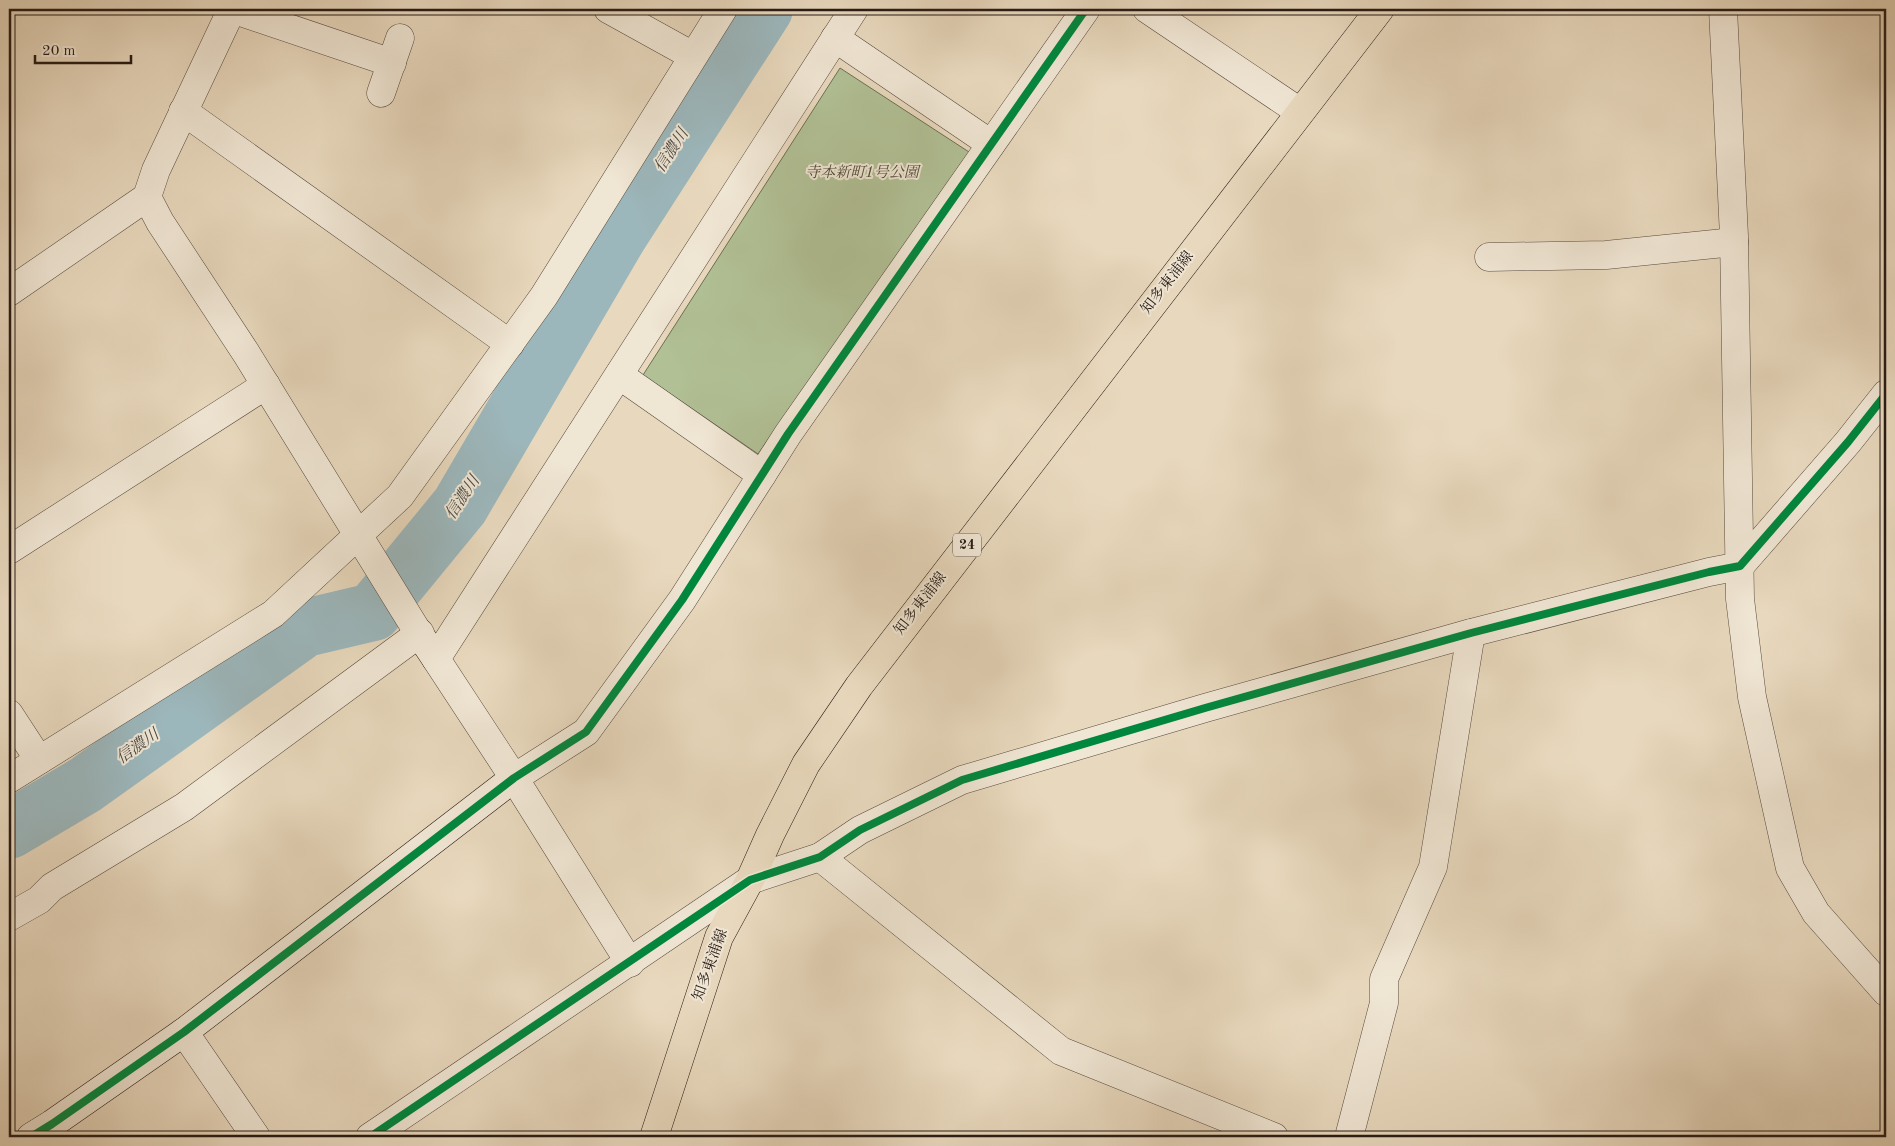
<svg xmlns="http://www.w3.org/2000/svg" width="1895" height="1146" viewBox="0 0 1895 1146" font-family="'Old Standard TT','Noto Serif JP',serif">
<rect width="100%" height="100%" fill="#e8d8bd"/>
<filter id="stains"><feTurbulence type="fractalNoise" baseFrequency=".004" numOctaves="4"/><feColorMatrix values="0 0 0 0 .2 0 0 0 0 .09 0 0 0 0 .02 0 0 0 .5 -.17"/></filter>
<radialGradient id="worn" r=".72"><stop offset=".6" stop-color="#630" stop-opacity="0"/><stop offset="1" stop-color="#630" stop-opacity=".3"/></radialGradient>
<path fill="#b1c095" stroke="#6c6e55" d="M840,68L969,152L758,454L643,375Z"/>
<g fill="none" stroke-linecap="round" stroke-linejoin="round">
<path stroke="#9cb7bc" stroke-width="58" d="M9,830L85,785L305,628L373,612L460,506L618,236L764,9"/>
<g stroke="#574a3f" stroke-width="29">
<g id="street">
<path d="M232,9L156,170L147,197L160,222L246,353L416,629"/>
<path d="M232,9L392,63"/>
<path d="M608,9L693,56"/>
<path d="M1147,9L1300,112"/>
<path d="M1723,9L1734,236L1740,599L1752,697L1790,868L1816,913L1886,992"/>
<path d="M835,38L991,144"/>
<path d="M381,93L400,38"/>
<path d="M183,111L510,344"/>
<path d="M1489,257L1606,255L1734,242"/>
<path d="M9,292L147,197"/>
<path d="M619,375L762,475"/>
<path d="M9,550L266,385"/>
<path d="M9,714L39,760"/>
<path d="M514,778L586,732L682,600L788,434L1086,9"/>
<path d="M9,779L273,614L400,496L544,296L723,9"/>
<path d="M820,857L1061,1051L1274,1137"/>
<path d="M9,917L39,900L52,887L184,807L420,633"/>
<path d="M630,963L514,778L436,659L854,9"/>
<path d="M184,1032L256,1137"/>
<path d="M370,1137L750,880L820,857L860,830L962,780L1205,708L1471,633L1709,572L1740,566L1848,442L1886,394"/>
<path d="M1349,1137L1384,1003V979L1433,867L1471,633"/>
</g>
</g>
<g stroke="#271b15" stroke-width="29">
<g id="secondary">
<path d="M416,629L436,659"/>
<path d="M31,1137L52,1124L184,1032L514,778"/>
</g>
</g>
<g stroke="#271b15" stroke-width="29">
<path id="primary" d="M654,1137L719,937L750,880L770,835L806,764L859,686L1380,9"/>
</g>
<use href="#street" stroke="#f0e6d4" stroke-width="28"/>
<use href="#secondary" stroke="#f0e6d4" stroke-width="28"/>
<use href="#primary" stroke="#e8d8bd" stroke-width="28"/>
<g stroke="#f0e6d4" stroke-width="11">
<g id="cycleway">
<path d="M31,1137L52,1124L184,1032L514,778L586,732L682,600L788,434L1086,9"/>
<path d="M370,1137L750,880L820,857L860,830L962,780L1205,708L1471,633L1709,572L1740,566L1848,442L1886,394"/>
</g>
</g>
<use href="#cycleway" stroke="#00873e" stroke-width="8"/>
</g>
<g text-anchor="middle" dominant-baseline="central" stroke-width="4" stroke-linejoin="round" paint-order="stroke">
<rect fill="#f0e6d4" stroke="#63584e" stroke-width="1" x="953" y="533.5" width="28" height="23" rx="4"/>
<g font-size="14" font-weight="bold" fill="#271b15">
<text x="967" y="545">24</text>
</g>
<g font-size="15" font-style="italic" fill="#504d3b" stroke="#f0e6d4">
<text x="862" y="173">寺本新町1号公園</text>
</g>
<g font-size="15" fill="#271b15" stroke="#f0e6d4">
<text transform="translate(1168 283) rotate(-52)">知多東浦線</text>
<text transform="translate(921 604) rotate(-52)">知多東浦線</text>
<text transform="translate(711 965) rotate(-70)">知多東浦線</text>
</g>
<g font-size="16" font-style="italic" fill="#4a4a47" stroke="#f0e6d4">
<text transform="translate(672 151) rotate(-57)">信濃川</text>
<text transform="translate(463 498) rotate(-56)">信濃川</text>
<text transform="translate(138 747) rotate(-35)">信濃川</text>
</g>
</g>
<rect width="1895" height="1146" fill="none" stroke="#e8d8bd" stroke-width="30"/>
<rect x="10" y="10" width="1875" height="1126" fill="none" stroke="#271b15" stroke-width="2.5"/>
<rect x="15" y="15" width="1865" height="1116" fill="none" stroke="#271b15"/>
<path d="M35 55v8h96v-8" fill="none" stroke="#271b15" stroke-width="2.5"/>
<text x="42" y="55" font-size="15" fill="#271b15" stroke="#f0e6d4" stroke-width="4" paint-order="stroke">20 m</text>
<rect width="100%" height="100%" filter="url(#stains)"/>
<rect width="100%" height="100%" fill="url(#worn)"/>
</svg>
